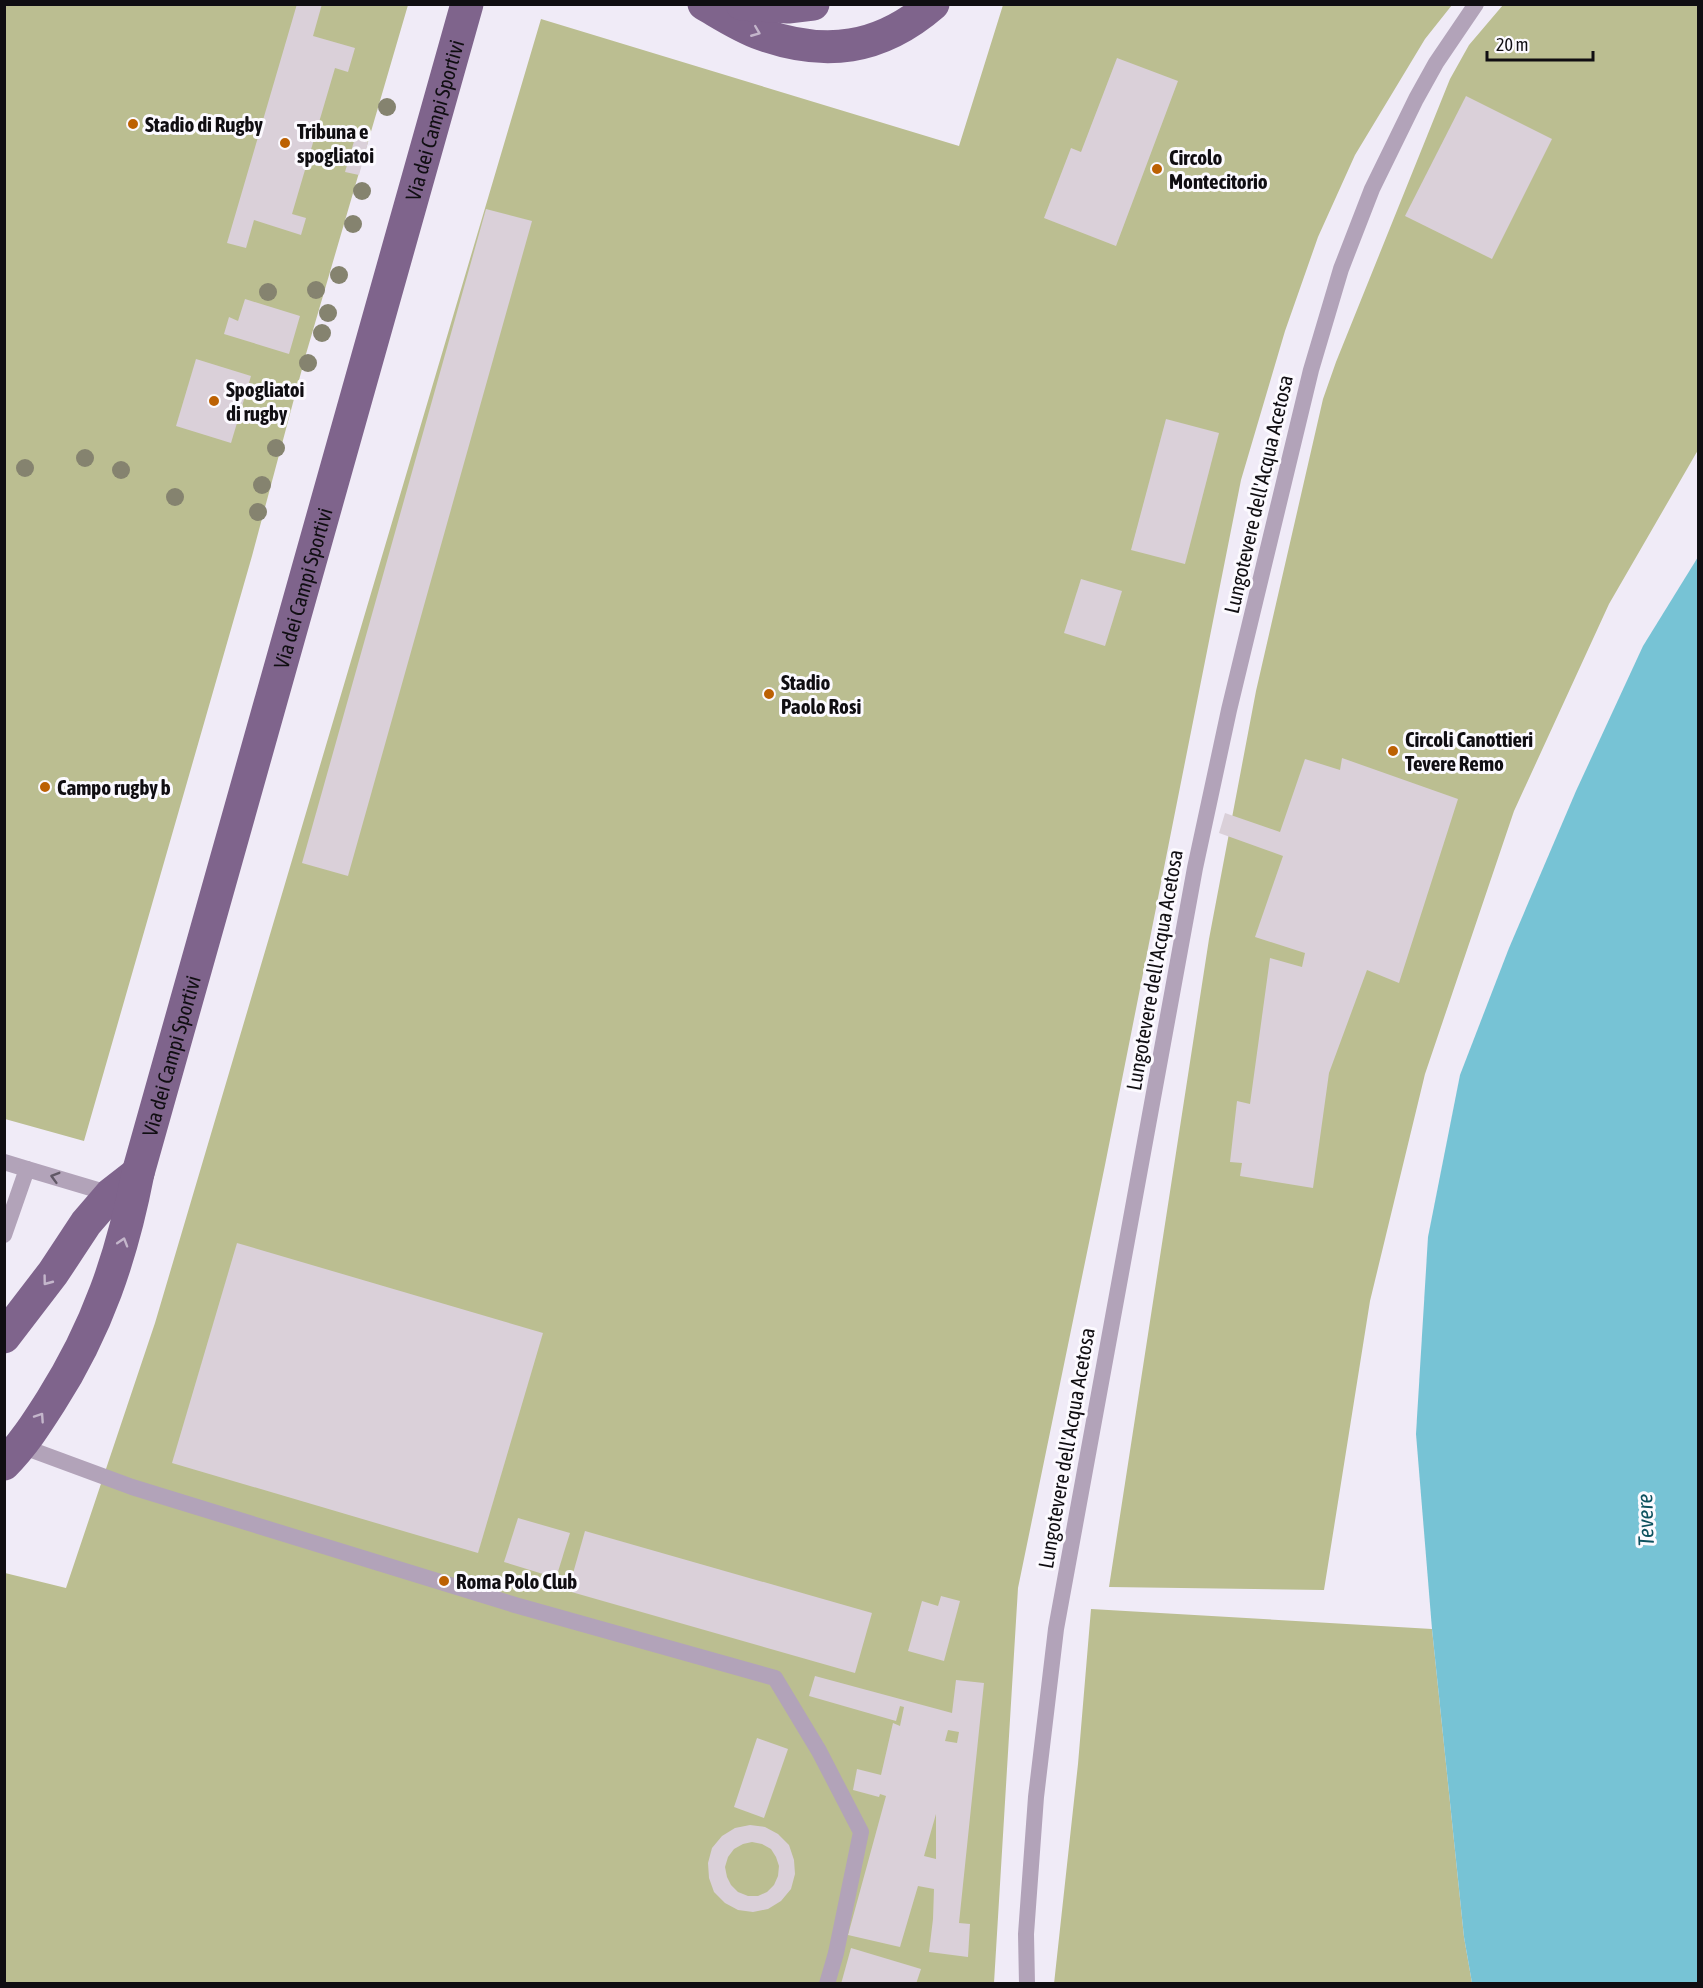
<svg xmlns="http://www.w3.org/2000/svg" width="1703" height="1988" viewBox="0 0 1703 1988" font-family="'Asap Condensed',sans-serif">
<rect width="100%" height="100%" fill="#f0ebf7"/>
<g fill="#bbbe91">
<path d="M4,5H408L306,354L252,556L84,1141L5,1119Z"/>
<path d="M1003,5H1452L1425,39L1355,155L1318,237L1285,331L1241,480L1105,1165L1018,1588L994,1983L5,1984V1573L66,1588L155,1323L541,19L959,146Z"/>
<path d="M1503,5H1698V450L1609,604L1514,811L1425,1074L1370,1301L1324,1590L1109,1587L1209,939L1256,691L1323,399L1336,362L1450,79L1469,45Z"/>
<path d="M1091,1609L1432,1629L1464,1937L1472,1983L1054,1984L1078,1764Z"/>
</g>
<path fill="#77c3d5" d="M1698,557V1983H1472L1464,1937L1432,1629L1416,1434L1428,1237L1460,1075L1509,948L1576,791L1643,646Z"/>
<g fill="#dad0d9" fill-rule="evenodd">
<path d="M297,4H322L313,36L355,48L348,72L335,68L292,214L306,218L301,235L254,220L246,248L227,243Z"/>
<path d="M1117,58L1178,81L1116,246L1044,218L1071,148L1081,152Z"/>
<path d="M1466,96L1552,139L1492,259L1405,216Z"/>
<path d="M355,138L368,142L359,175L345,172Z"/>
<path d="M486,209L532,221L348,876L302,863Z"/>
<path d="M245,299L300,316L289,354L224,334L229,317L238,321Z"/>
<path d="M196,359L251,376L231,443L176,426Z"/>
<path d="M1166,419L1219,433L1185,564L1131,550Z"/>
<path d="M1081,579L1122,591L1105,646L1064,633Z"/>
<path d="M1342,758L1458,799L1399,983L1367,970L1329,1073L1313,1188L1240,1176L1242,1163L1230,1162L1237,1101L1250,1104L1270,958L1302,967L1305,953L1255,937L1283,856L1219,833L1225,813L1280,832L1305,759L1340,770Z"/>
<path d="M237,1243L543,1333L478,1553L172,1463Z"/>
<path d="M518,1518L570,1533L556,1578L504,1562Z"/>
<path d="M585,1531L872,1613L855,1673L568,1591Z"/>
<path d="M941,1596L960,1601L944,1661L908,1651L922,1601L938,1606Z"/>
<path d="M815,1676L952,1713L956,1680L984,1683L959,1923L970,1924L968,1957L929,1952L933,1919L934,1889L918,1886L900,1947L848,1935L886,1796L880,1794L879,1797L853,1790L857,1769L881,1775L893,1723L900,1726L904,1707L900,1706L896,1721L809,1696ZM948,1730L959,1732L957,1743L945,1741ZM936,1814V1859L924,1856Z"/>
<path d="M757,1738L788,1749L764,1818L734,1807Z"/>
<path d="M750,1825L765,1827L778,1834L789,1845L794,1860L795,1874L791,1889L781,1901L768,1909L753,1912L738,1910L725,1903L714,1892L709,1878L708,1863L712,1848L722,1836L735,1828ZM752,1842L762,1844L771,1849L776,1857L779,1866L778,1876L774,1885L767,1892L758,1896H748L738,1892L731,1885L727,1877L725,1867L728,1857L734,1849L743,1844Z"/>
<path d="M851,1948L921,1969L916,1984H841Z"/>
</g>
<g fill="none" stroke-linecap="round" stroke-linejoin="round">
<path stroke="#908c95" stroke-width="4" stroke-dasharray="4.5 4.5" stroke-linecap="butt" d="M342,153L350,155"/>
<g stroke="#b2a3b9" stroke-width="16">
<path d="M4,1162L27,1169"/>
<path d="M4,1235L27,1169L111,1194"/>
<path d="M21,1446L132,1487L515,1605L775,1678L819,1751L861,1832L836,1953L827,1984"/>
<path d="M1027,1984L1026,1934L1036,1797L1056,1629L1195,868L1229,710L1311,370L1341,269L1372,189L1416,99L1436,63L1476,4"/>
</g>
<g stroke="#7f648c" stroke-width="33">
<path d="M704,4C723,15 741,27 761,34C825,57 880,50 933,4"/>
<path d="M742,4L788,7L813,4"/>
<path d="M4,1337L53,1273L86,1223L111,1194L138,1173"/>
<path id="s1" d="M4,1464C23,1445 37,1423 51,1401C97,1329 122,1256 138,1173L467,4"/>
</g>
</g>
<g fill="#85836f">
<circle cx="387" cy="107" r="9"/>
<circle cx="362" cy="191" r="9"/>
<circle cx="353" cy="224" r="9"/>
<circle cx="339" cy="275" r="9"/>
<circle cx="316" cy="290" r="9"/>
<circle cx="268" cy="292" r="9"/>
<circle cx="328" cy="313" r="9"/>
<circle cx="322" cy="333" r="9"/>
<circle cx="308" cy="363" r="9"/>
<circle cx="276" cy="448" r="9"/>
<circle cx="85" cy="458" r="9"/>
<circle cx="25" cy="468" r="9"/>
<circle cx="121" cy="470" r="9"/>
<circle cx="262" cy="485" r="9"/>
<circle cx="175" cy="497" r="9"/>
<circle cx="258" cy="512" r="9"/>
</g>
<defs><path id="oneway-chevron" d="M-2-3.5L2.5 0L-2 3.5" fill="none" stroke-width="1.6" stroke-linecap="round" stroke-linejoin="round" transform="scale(1.5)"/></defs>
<g stroke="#c4b6cb">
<use href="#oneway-chevron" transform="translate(756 32) rotate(22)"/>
<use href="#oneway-chevron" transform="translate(123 1242) rotate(-73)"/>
<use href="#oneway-chevron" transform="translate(47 1281) rotate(127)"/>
<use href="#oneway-chevron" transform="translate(40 1417) rotate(-56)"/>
</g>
<use stroke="#615866" href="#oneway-chevron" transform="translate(55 1177) rotate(-164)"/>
<g fill="#bc6103" stroke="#fcfaff" stroke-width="2">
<circle cx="133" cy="124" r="6"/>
<circle cx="285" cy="143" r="6"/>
<circle cx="1157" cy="169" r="6"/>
<circle cx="214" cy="401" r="6"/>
<circle cx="769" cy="694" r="6"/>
<circle cx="1393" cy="751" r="6"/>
<circle cx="45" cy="787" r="6"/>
<circle cx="444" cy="1581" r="6"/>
</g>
<g text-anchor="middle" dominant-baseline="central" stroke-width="6" stroke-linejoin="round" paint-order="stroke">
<g font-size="21" fill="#100e12" stroke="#fcfaff">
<text stroke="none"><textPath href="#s1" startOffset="1418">Via dei Campi Sportivi</textPath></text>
<text transform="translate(1258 494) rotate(-77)">Lungotevere dell'Acqua Acetosa</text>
<text stroke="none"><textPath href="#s1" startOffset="932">Via dei Campi Sportivi</textPath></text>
<text transform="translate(1154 970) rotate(-80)">Lungotevere dell'Acqua Acetosa</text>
<text stroke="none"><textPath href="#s1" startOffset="446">Via dei Campi Sportivi</textPath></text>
<text transform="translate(1066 1448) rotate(-80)">Lungotevere dell'Acqua Acetosa</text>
</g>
<g font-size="21" font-weight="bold" fill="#100e12" stroke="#fcfaff" text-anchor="start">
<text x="145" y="124">Stadio di Rugby</text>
<text x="297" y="131">Tribuna e<tspan x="297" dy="24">spogliatoi</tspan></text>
<text x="1169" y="157">Circolo<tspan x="1169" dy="24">Montecitorio</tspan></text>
<text x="226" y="389">Spogliatoi<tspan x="226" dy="24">di rugby</tspan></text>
<text x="781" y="682">Stadio<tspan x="781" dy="24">Paolo Rosi</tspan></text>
<text x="1405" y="739">Circoli Canottieri<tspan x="1405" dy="24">Tevere Remo</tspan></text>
<text x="57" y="787">Campo rugby b</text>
<text x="456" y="1581">Roma Polo Club</text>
</g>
<g font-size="22" font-style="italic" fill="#0d515e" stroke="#fcfaff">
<text transform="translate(1645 1520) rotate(-92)">Tevere</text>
</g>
</g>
<rect width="1703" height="1988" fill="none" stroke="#100e12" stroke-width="12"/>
<path d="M1487 51v9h106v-9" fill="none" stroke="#100e12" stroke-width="3"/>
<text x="1496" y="51" font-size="18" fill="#100e12" stroke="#fcfaff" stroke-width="4.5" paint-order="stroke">20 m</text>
</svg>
